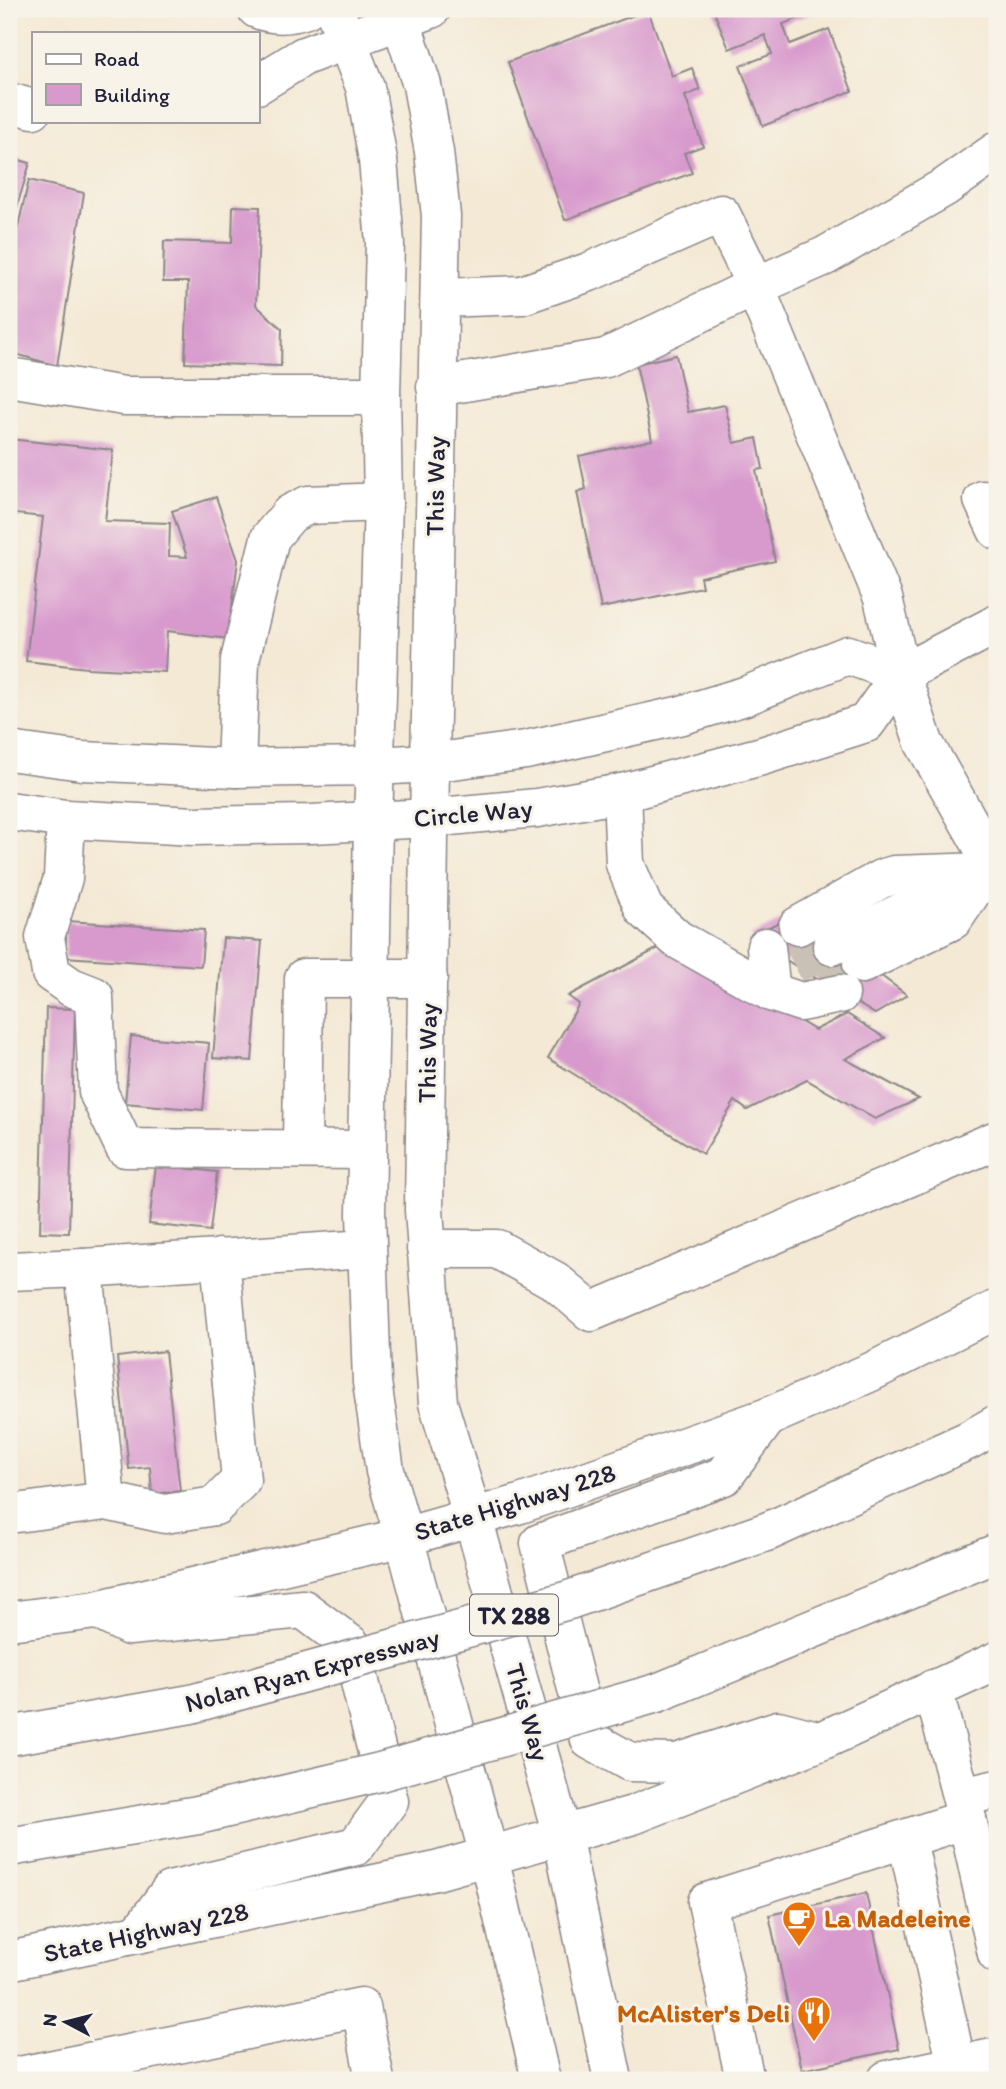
<svg xmlns="http://www.w3.org/2000/svg" width="1006" height="2089" viewBox="0 0 1006 2089" font-family="Itim,sans-serif">
<rect width="100%" height="100%" fill="#f7f3e8"/>
<filter id="ink" filterUnits="userSpaceOnUse"><feTurbulence type="fractalNoise" baseFrequency=".0143" numOctaves="2"/><feDisplacementMap in="SourceGraphic" scale="14" xChannelSelector="R" yChannelSelector="G"/><feConvolveMatrix kernelMatrix="1 2 1 2 8 2 1 2 1" color-interpolation-filters="sRGB"/></filter>
<filter id="wash" filterUnits="userSpaceOnUse"><feTurbulence type="fractalNoise" baseFrequency=".00686" numOctaves="4" result="noise"/><feDisplacementMap in="SourceGraphic" scale="28" xChannelSelector="R" yChannelSelector="G"/><feGaussianBlur stdDeviation="1.57" result="paint"/><feColorMatrix in="noise" values="0 0 0 0 0 0 0 0 0 0 0 0 0 0 0 0 0 1.4 0 .05"/><feComposite in="paint" operator="in"/></filter>
<g filter="url(#wash)">
<rect width="100%" height="100%" fill="#f4e9d5"/>
<g id="blocks">
<g fill="#d89acd">
<path d="M713,9H810L812,13L783,24L790,44L829,29L852,91L763,126L740,66L772,54L765,35L729,49Z"/>
<path d="M648,10L672,76L692,68L700,90L685,96L703,146L684,153L692,173L565,220L508,62Z"/>
<path d="M9,157L30,163L9,233Z"/>
<path d="M29,180L84,193L57,366L9,352V264Z"/>
<path d="M233,206L260,207L256,305L282,329L281,366L185,363L188,282H163L164,241L232,243Z"/>
<path d="M676,355L688,412L725,405L734,443L757,438L763,469L756,470L775,561L700,577L702,587L601,608L577,492L586,489L579,456L652,440L636,364Z"/>
<path d="M9,439L113,450L105,521L170,523L169,556L187,557L172,511L216,497L238,560L228,639L167,631L165,672L87,668L26,661L43,517L16,514L9,547Z"/>
<path d="M788,918L880,975L907,995L875,1014L794,965L750,936Z"/>
<path d="M67,921L204,930L201,966L65,957Z"/>
<path d="M223,938L262,941L252,1061L213,1058Z"/>
<path d="M668,943L815,1030L847,1014L885,1038L845,1059L919,1099L875,1119L807,1080L747,1110L735,1101L703,1154L548,1058L579,1004L568,996Z"/>
<path d="M46,1008L75,1009L69,1233L40,1232Z"/>
<path d="M131,1036L209,1043L203,1110L125,1103Z"/>
<path d="M156,1165L217,1172L210,1231L149,1224Z"/>
<path d="M165,1351L180,1491L152,1494L150,1467L129,1469L117,1357Z"/>
<path d="M866,1893L899,2049L802,2070L769,1915Z"/>
</g>
</g>
</g>
<g filter="url(#ink)">
<use href="#blocks" fill-opacity="0" stroke="#8b8688" stroke-width="2"/>
<g fill="none" stroke-linecap="round" stroke-linejoin="round">
<g stroke="#cac1b6" stroke-width="38" stroke-dasharray="38 19" stroke-linecap="butt">
<path d="M794,965L832,946"/>
<path d="M821,982L862,964"/>
</g>
<g stroke="#8b8688" stroke-width="41">
<g id="minor">
<path d="M257,9C274,16 289,15 306,9"/>
<path d="M334,9L365,87L378,160L385,243L381,396L383,502L373,822L366,1214L372,1382L385,1471L404,1537"/>
<path d="M397,9L422,85L434,152L441,216L430,763L424,1210L438,1403L473,1518"/>
<path d="M257,85L304,56L431,9"/>
<path d="M9,102L33,109"/>
<path d="M440,298L522,295L589,272L721,214L746,265L883,598L901,674L924,743L997,872"/>
<path d="M9,377L124,396H381"/>
<path d="M436,387L606,358L754,287L825,256L945,187L997,151"/>
<path d="M983,500L997,530"/>
<path d="M9,751L82,761L236,768L375,766L430,763L526,750L682,715L745,696L848,655L901,674"/>
<path d="M236,768L240,660L270,538L290,514L308,505L383,502"/>
<path d="M622,793L625,864L644,909L677,939L771,992L801,1002L840,994"/>
<path d="M9,811L66,819L194,826L311,824L429,818L537,808L622,793L762,756L866,723L901,674L997,624"/>
<path d="M66,819L63,878L45,937L51,973L71,987L94,996L98,1092L125,1148L366,1150"/>
<path d="M798,926L881,879L894,875L985,872"/>
<path d="M832,946L970,879"/>
<path d="M766,947L771,992"/>
<path d="M862,964L953,920L985,872"/>
<path d="M302,1149L304,978H428"/>
<path d="M426,1249H497L555,1281L591,1312L997,1140"/>
<path d="M220,1258L241,1480L215,1506L165,1514L106,1501L84,1268L366,1249"/>
<path d="M9,1271L84,1268"/>
<path d="M9,1514L106,1501"/>
<path d="M933,1689L967,1819L997,1954"/>
<path d="M962,1797L997,1789"/>
<path d="M907,1840L957,2066"/>
<path d="M9,2078L361,2007L375,2080"/>
<path d="M745,2080L707,1902L967,1819"/>
<path d="M887,2080L997,2057"/>
</g>
</g>
<g stroke="#8b8688" stroke-width="41">
<g id="major">
<path d="M768,1417L724,1476L540,1543L590,1740L630,1762L677,1763L778,1730L817,1740"/>
<path d="M473,1518L562,1835L613,2080"/>
<path d="M404,1537L489,1856L541,2080"/>
<path d="M107,1615L129,1626L303,1609L351,1645L389,1801L356,1846L170,1891L139,1933"/>
<path d="M9,1621L96,1610L404,1537L520,1504L768,1417L871,1372L997,1309"/>
<path d="M9,1961L436,1871L633,1815L821,1741L997,1661"/>
</g>
</g>
<use href="#minor" stroke="#fff" stroke-width="38"/>
<use href="#major" stroke="#fff" stroke-width="38"/>
<g stroke="#8b8688" stroke-width="41" stroke-linecap="butt">
<g id="highway-bridge">
<path d="M9,1736L191,1704L569,1600L769,1531L969,1440L997,1424"/>
<path d="M9,1847L198,1815L380,1772L657,1693L997,1553"/>
</g>
</g>
<use href="#highway-bridge" stroke="#fff" stroke-width="38"/>
</g>
</g>
<defs>
<g id="cafe-pin" transform="scale(1.75)"><path d="M0 17L-7.5 6A9.5 9.5 0 1 1 7.5 6Z" fill="#e8710a" stroke="#f7f3e8"/><path d="M-5.5-4.5H6V0H3Q3 3.5 0 3.5H-2.5Q-5.5 3.5-5.5 0ZM3-3.2v2h1.7v-2ZM-6 4.5H4V6H-6Z" fill="#fff"/></g>
<g id="restaurant-pin" transform="scale(1.75)"><path d="M0 17L-7.5 6A9.5 9.5 0 1 1 7.5 6Z" fill="#e8710a" stroke="#f7f3e8"/><path d="M-5-6h1v4h1v-4h1v4h1v-4h1v5L-1.5 .5V6h-2V.5L-5-1ZM5-6V6H3V1.5H1.5Q1.5-4 5-6Z" fill="#fff"/></g>
</defs>
<g fill-rule="evenodd">
<use href="#cafe-pin" x="799" y="1918"/>
<use href="#restaurant-pin" x="814" y="2013"/>
</g>
<g text-anchor="middle" dominant-baseline="central" stroke-width="6" stroke-linejoin="round" paint-order="stroke">
<rect fill="#f7f3e8" stroke="#62616f" stroke-width="2" x="470" y="1594.5" width="88" height="41" rx="5"/>
<g font-size="24" font-weight="bold" fill="#22223b">
<text x="514" y="1615">TX 288</text>
</g>
<g font-size="26" fill="#22223b" stroke="#f7f3e8">
<text transform="translate(435 486) rotate(-89)">This Way</text>
<text transform="translate(473 813) rotate(-5)">Circle Way</text>
<text transform="translate(427 1053) rotate(-89)">This Way</text>
<text transform="translate(515 1502) rotate(-17)">State Highway 228</text>
<text transform="translate(312 1670) rotate(-15)">Nolan Ryan Expressway</text>
<text transform="translate(528 1712) rotate(74)">This Way</text>
<text transform="translate(146 1932) rotate(-12)">State Highway 228</text>
</g>
<g font-size="26" font-weight="bold" fill="#c56008" stroke="#f7f3e8" text-anchor="start">
<text x="824" y="1918">La Madeleine</text>
<text x="790" y="2013" text-anchor="end">McAlister's Deli</text>
</g>
</g>
<rect width="1006" height="2089" fill="none" stroke="#f7f3e8" stroke-width="35"/>
<rect x="32" y="32" width="228" height="91" fill="#f7f3e8" stroke="#a29fa3" stroke-width="2"/>
<rect x="46" y="54" width="35" height="10" fill="#ffffff" stroke="#a29fa3" stroke-width="2"/>
<text x="94" y="66" font-size="21" fill="#22223b">Road</text>
<rect x="46" y="84" width="35" height="21" fill="#d89acd" stroke="#a29fa3" stroke-width="2"/>
<text x="94" y="102" font-size="21" fill="#22223b">Building</text>
<g transform="translate(66 2022) rotate(277)" stroke="#f7f3e8" stroke-width="5" paint-order="stroke">
<path d="M0-5L12 26L0 18L-12 26Z" fill="#22223b"/>
<text y="-10" font-size="19" font-weight="bold" text-anchor="middle" fill="#22223b">N</text>
</g>
</svg>
